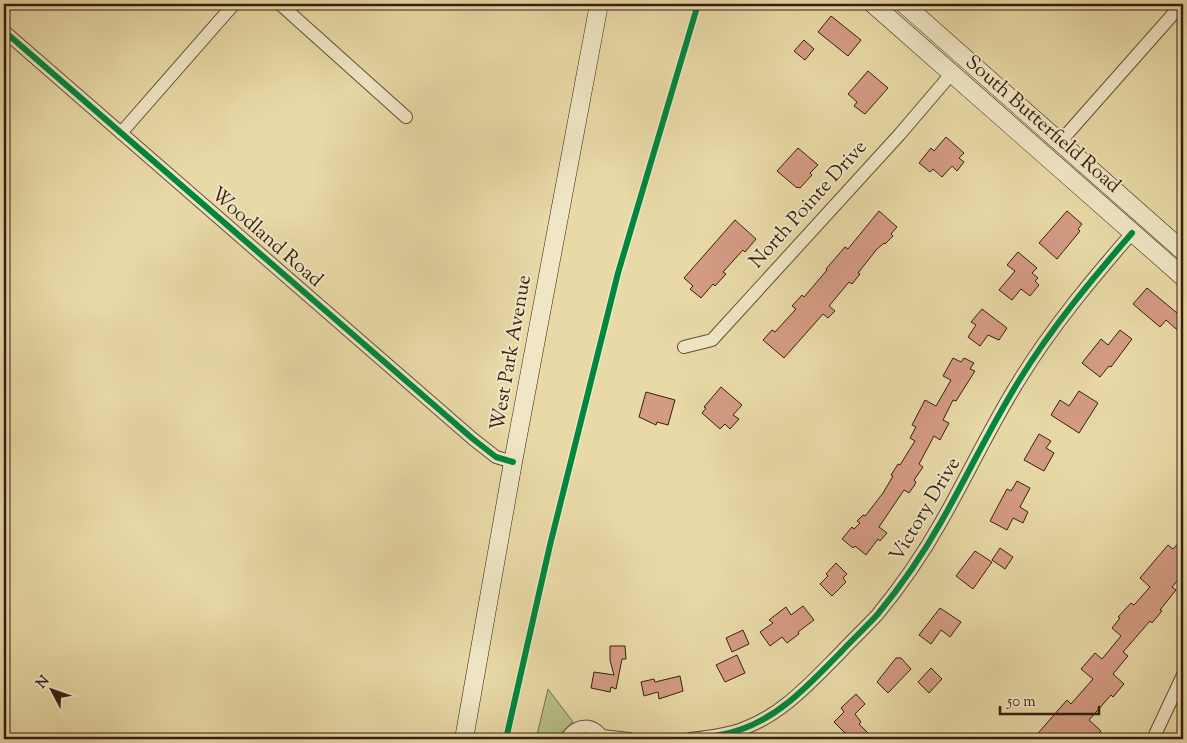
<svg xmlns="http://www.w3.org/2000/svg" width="1187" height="743" viewBox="0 0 1187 743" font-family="'Sorts Mill Goudy',serif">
<rect width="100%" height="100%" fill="#e8d9a6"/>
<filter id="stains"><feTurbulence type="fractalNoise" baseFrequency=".004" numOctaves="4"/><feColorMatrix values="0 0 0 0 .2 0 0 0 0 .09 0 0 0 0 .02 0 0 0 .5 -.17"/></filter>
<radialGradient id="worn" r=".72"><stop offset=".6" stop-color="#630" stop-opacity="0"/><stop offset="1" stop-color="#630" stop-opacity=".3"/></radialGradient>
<path fill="#b8bf86" stroke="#766f4c" d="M548,689L573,722L561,733L559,739H536Z"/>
<g fill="#d49b83" stroke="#341f11">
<path d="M831,16L861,40L848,56L818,32Z"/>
<path d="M804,40L814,49L805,60L794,51Z"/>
<path d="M868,71L888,88L865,114L854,106L857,102L848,94Z"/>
<path d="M946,137L964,153L959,158L964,162L957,171L952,166L942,177L933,169L930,172L919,163L931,148L934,151Z"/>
<path d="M798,148L818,165L810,173L812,175L800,188L798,187L797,188L777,171Z"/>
<path d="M879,211L897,227L891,234L893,236L885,244L884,243L877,249L858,273L860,274L852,284L849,282L829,306L835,311L828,318L823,314L784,358L763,340L772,330L775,332L796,309L792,306L802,295L804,297L827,270L826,269L845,247L848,249Z"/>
<path d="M1067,211L1082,224L1078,229L1080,231L1057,259L1039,243Z"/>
<path d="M735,220L756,239L745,252L743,250L723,272L726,274L715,286L713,284L701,298L690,289L693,286L684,278Z"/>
<path d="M1018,252L1037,268L1032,273L1038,278L1035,281L1039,285L1030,296L1021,289L1012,300L999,290L1015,271L1007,265Z"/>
<path d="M1147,288L1183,318V335L1166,320L1160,327L1133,304Z"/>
<path d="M982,309L1007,328L999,340L988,335L980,346L968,337L976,325L971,322Z"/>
<path d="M1120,330L1132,339L1111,367L1109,366L1100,377L1082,363L1101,339L1108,345Z"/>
<path d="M953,358L961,362L964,358L974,363L970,369L975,371L956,401L953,400L943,420L949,423L940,440L934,436L919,464L923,467L914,480L916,482L914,486L909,493L904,490L879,527L887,533L880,541L878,539L866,555L855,546L853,548L842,539L852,527L854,529L860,523L857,521L863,515L865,516L866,515L883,493L893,476L891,475L898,464L900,465L915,441L910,438L916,427L912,425L925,400L936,406L951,380L943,376Z"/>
<path d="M721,387L742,405L733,415L739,419L730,429L725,424L720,429L702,413L706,408L704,407Z"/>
<path d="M1079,391L1098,403L1079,433L1051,415L1060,400L1069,406Z"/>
<path d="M646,392L675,400L668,425L657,422L656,425L639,417Z"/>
<path d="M1039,434L1051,441L1046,448L1054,453L1044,471L1024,460Z"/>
<path d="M1017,481L1030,488L1020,507L1028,512L1023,523L1013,518L1007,530L990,521L1007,489L1011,491Z"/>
<path d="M1183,538V574L1172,587L1176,590L1160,610L1162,611L1152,623L1150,621L1123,652L1128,656L1113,674L1124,684L1113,697L1111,695L1089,720L1101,731L1094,739H1033L1067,700L1071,704L1093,679L1081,669L1095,653L1102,659L1121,636L1112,628L1120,618L1118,617L1131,603L1134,605L1150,587L1140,578L1168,545L1173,549Z"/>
<path d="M1000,548L1013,557L1005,569L992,560Z"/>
<path d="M975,551L992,562L973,589L956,576Z"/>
<path d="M836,563L847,574L843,578L846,582L832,596L820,584L828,576L826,574Z"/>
<path d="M803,606L814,620L798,632L799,634L787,643L782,637L770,646L760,632L773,623L769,620L786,607L791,615Z"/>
<path d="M940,608L961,622L950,637L941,630L931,644L919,635Z"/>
<path d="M743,630L749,644L732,652L726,638Z"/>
<path d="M610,646H625L626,659H622L616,689L611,687L610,692L591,688L594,672L614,675L610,660Z"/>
<path d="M737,655L745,673L725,682L716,665Z"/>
<path d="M896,658H901L911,669L888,693L877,682Z"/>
<path d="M931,668L942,679L929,693L918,682Z"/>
<path d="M680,676L683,691L659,699L658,692L644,696L641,682L654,679L655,682Z"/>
<path d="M856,694L865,704L855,714L861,722L859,724L869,734L863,739H851L834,722L844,712L841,708Z"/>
</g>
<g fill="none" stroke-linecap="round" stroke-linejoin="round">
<g stroke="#614e36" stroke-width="14">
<g id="street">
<path d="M280,4L406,117"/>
<path d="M4,31L473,439L496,457L513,462"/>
<path d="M121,133L234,4"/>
<path d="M1060,142L1182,4"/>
<path d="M684,347L712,340L900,134L952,73"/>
<path d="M602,736L629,739"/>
<path d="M567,739C575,723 595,722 603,739"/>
<path d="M690,739C708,737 726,735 742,729C782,715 811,682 840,653C852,640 865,628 877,615C901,586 923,554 941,522C968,475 991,425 1020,379C1052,327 1092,279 1132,233"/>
<path d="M1153,739L1183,675"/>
</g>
</g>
<g stroke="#341f11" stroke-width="19">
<g id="secondary">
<path d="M873,4L1183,277"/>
<path d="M904,4L1183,251"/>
<path d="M464,739L513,462L599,4"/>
</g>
</g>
<use href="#street" stroke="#f0e6c5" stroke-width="12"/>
<use href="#secondary" stroke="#f0e6c5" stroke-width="18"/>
<g stroke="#f0e6c5" stroke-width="9">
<g id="cycleway">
<path d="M4,31L473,439L496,457L513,462"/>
<path d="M506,739L550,545L618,273L698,4"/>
<path d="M690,739C708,737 726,735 742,729C782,715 811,682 840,653C852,640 865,628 877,615C901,586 923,554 941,522C968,475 991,425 1020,379C1052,327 1092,279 1132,233"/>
</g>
</g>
<use href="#cycleway" stroke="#00873e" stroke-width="6"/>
</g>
<g text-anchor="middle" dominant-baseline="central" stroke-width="4" stroke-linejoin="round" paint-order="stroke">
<g font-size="20" fill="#341f11" stroke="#f0e6c5">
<text transform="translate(1042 125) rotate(41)">South Butterfield Road</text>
<text transform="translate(809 205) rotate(-48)">North Pointe Drive</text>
<text transform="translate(266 238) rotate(41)">Woodland Road</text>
<text transform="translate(512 353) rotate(-80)">West Park Avenue</text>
<text transform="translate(926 510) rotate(-59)">Victory Drive</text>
</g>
</g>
<rect width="1187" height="743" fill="none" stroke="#e8d9a6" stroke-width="20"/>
<rect x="5" y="5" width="1177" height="733" fill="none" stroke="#341f11" stroke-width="2.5"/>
<rect x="10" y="10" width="1167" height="723" fill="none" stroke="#341f11"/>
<g transform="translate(52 690) rotate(311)" stroke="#f0e6c5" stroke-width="4" paint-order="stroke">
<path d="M0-4L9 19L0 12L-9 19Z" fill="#341f11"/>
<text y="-8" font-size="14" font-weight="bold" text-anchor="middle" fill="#341f11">N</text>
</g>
<path d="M1000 706v8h99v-8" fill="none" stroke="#341f11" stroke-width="2.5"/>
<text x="1007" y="706" font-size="15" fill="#341f11" stroke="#f0e6c5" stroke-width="4" paint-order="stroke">50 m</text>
<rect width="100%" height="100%" filter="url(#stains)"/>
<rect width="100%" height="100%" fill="url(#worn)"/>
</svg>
